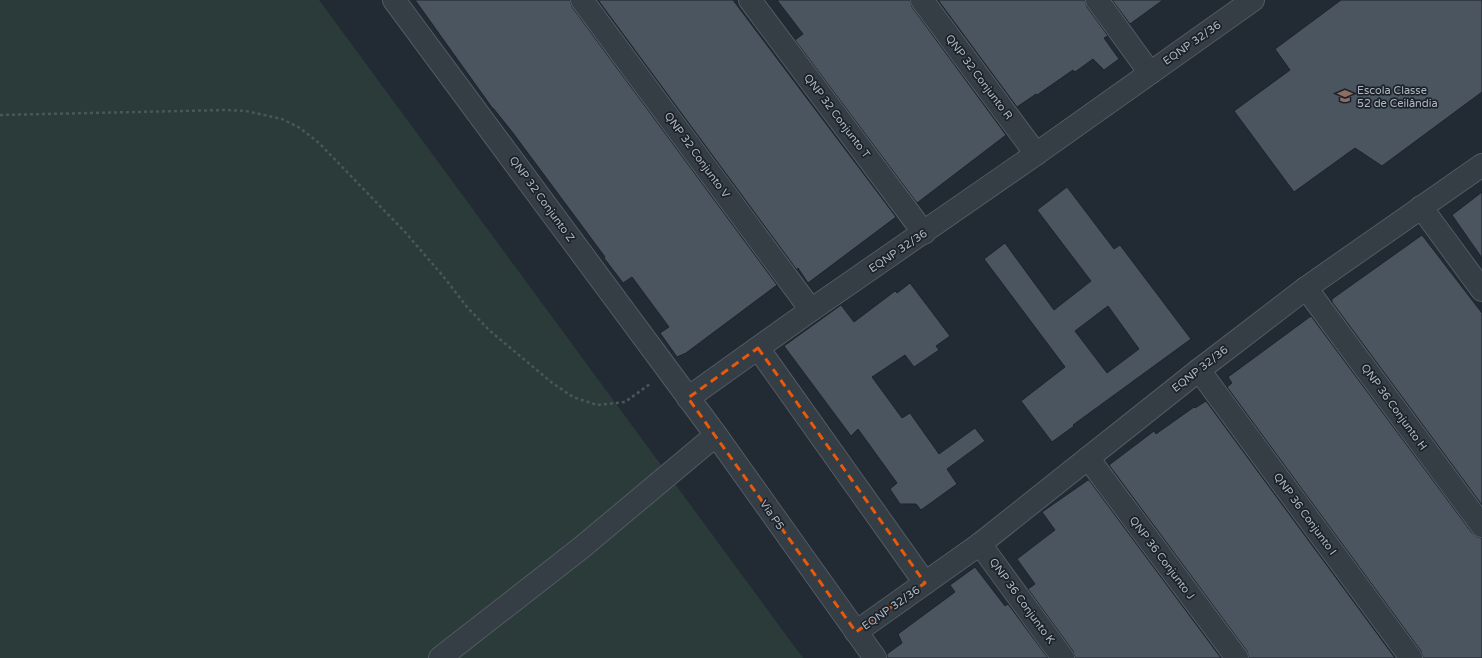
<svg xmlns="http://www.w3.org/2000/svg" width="1482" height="658" viewBox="0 0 1482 658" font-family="'Varela Round',sans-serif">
<rect width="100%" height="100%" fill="#222b34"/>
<path fill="#2a3b3a" d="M0,0H319L803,658H0Z"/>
<g fill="#4b5560" stroke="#1d242c" fill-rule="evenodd">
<path d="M415,0H570L572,7L777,285L686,353L677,357L660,333L669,327L632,277L623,283L604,258L605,257L513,133L493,108V109Z"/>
<path d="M598,0H733L896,217L808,283L798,268L797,270Z"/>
<path d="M777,0H910L912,7L1006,135L917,203L795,40L803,34Z"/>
<path d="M938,0H1085L1087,7L1108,36L1104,38L1119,59L1104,70L1093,59L1075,72L1073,70L1037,95L1036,94L1017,107Z"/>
<path d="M1112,0H1163L1130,24Z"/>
<path d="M1341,0H1482V92L1382,166L1355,148L1294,192L1234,111L1290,70L1275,49Z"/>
<path d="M1067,187L1114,249L1120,245L1191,339L1073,425L1074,426L1052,442L1021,401L1065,367L984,259L1005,243L1054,310L1091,281L1037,210ZM1108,306L1139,349L1107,373L1075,331Z"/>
<path d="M1482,192V258L1452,215Z"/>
<path d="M1422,235L1482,313V505L1332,302V299Z"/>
<path d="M910,283L950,336L936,346L939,350L914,367L905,355L872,377L902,418L910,413L939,454L975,428L985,441L947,469L957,484L921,510L916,504H900L890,489L897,483L858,429L851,436L784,346L841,305L854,322L895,291L897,293Z"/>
<path d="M1311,316L1472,533L1477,537L1482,538V658H1423L1421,651L1227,387L1232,383L1228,377Z"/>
<path d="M1206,401L1395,658H1249L1247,651L1109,465L1154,431L1156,434L1194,407L1195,408Z"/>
<path d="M1088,480H1089L1221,658H1075L1073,651L1028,589L1035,584L1017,559L1055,530L1042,512Z"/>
<path d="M975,567L1005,606L1008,604L1048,658H887V654L902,643L898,634L955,592L950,585Z"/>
</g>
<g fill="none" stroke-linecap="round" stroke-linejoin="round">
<g stroke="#535a63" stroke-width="24">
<g id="minor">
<path d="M394,0L716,435L875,658"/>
<path d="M582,0L811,310"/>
<path d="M750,0L924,233"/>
<path d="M922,0L1036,154"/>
<path d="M1097,0L1150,73"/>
<path d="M1421,207L1482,290"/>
<path d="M1306,288L1482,526"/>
<path d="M758,348L925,583"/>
<path d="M1199,370L1411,658"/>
<path d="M688,398L811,310L1036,154L1253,0"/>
<path d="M1088,458L1237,658"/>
<path d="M980,544L1063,658"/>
<path d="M856,632L980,544L1199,370L1306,288L1482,165"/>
<path d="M440,658L581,548L716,435"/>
</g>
</g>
<path stroke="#48585a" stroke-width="2.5" stroke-dasharray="3 3" stroke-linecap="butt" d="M0,115L226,110L246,111L282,119L300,128L319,143L405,232L443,276L467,307L489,330L551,382L573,397L597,405L625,402L650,384"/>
<use href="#minor" stroke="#353d45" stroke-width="22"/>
</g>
<path fill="none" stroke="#e8590c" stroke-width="3" stroke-dasharray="8 5" stroke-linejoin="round" d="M758,348L925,583L856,632L688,398Z"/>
<defs>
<g id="school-bare" transform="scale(1.2)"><path d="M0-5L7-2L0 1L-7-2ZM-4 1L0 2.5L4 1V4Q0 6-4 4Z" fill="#8d6e63" stroke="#1b222a" stroke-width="2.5" paint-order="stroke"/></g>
</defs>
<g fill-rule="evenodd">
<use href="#school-bare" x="1345" y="96"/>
</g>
<g text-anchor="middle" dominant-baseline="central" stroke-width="3.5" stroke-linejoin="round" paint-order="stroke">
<g font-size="11" fill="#b0b7c2" stroke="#1b222a">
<text transform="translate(1192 43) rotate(-35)">EQNP 32/36</text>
<text transform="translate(979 77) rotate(53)">QNP 32 Conjunto R</text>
<text transform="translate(837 116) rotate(53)">QNP 32 Conjunto T</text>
<text transform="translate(697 155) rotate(54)">QNP 32 Conjunto V</text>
<text transform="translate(542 199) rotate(54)">QNP 32 Conjunto Z</text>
<text transform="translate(898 251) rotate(-34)">EQNP 32/36</text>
<text transform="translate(1200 369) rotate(-38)">EQNP 32/36</text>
<text transform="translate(1394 407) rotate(54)">QNP 36 Conjunto H</text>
<text transform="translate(1305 514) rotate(54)">QNP 36 Conjunto I</text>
<text transform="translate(772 515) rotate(55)">Via P5</text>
<text transform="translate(1162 558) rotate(53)">QNP 36 Conjunto J</text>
<text transform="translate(1022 601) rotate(54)">QNP 36 Conjunto K</text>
<text transform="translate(891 608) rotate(-35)">EQNP 32/36</text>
</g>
<g font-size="11" fill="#b0b7c2" stroke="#1b222a" text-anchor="start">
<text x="1357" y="90">Escola Classe<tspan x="1357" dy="13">52 de Ceilândia</tspan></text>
</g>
</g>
</svg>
